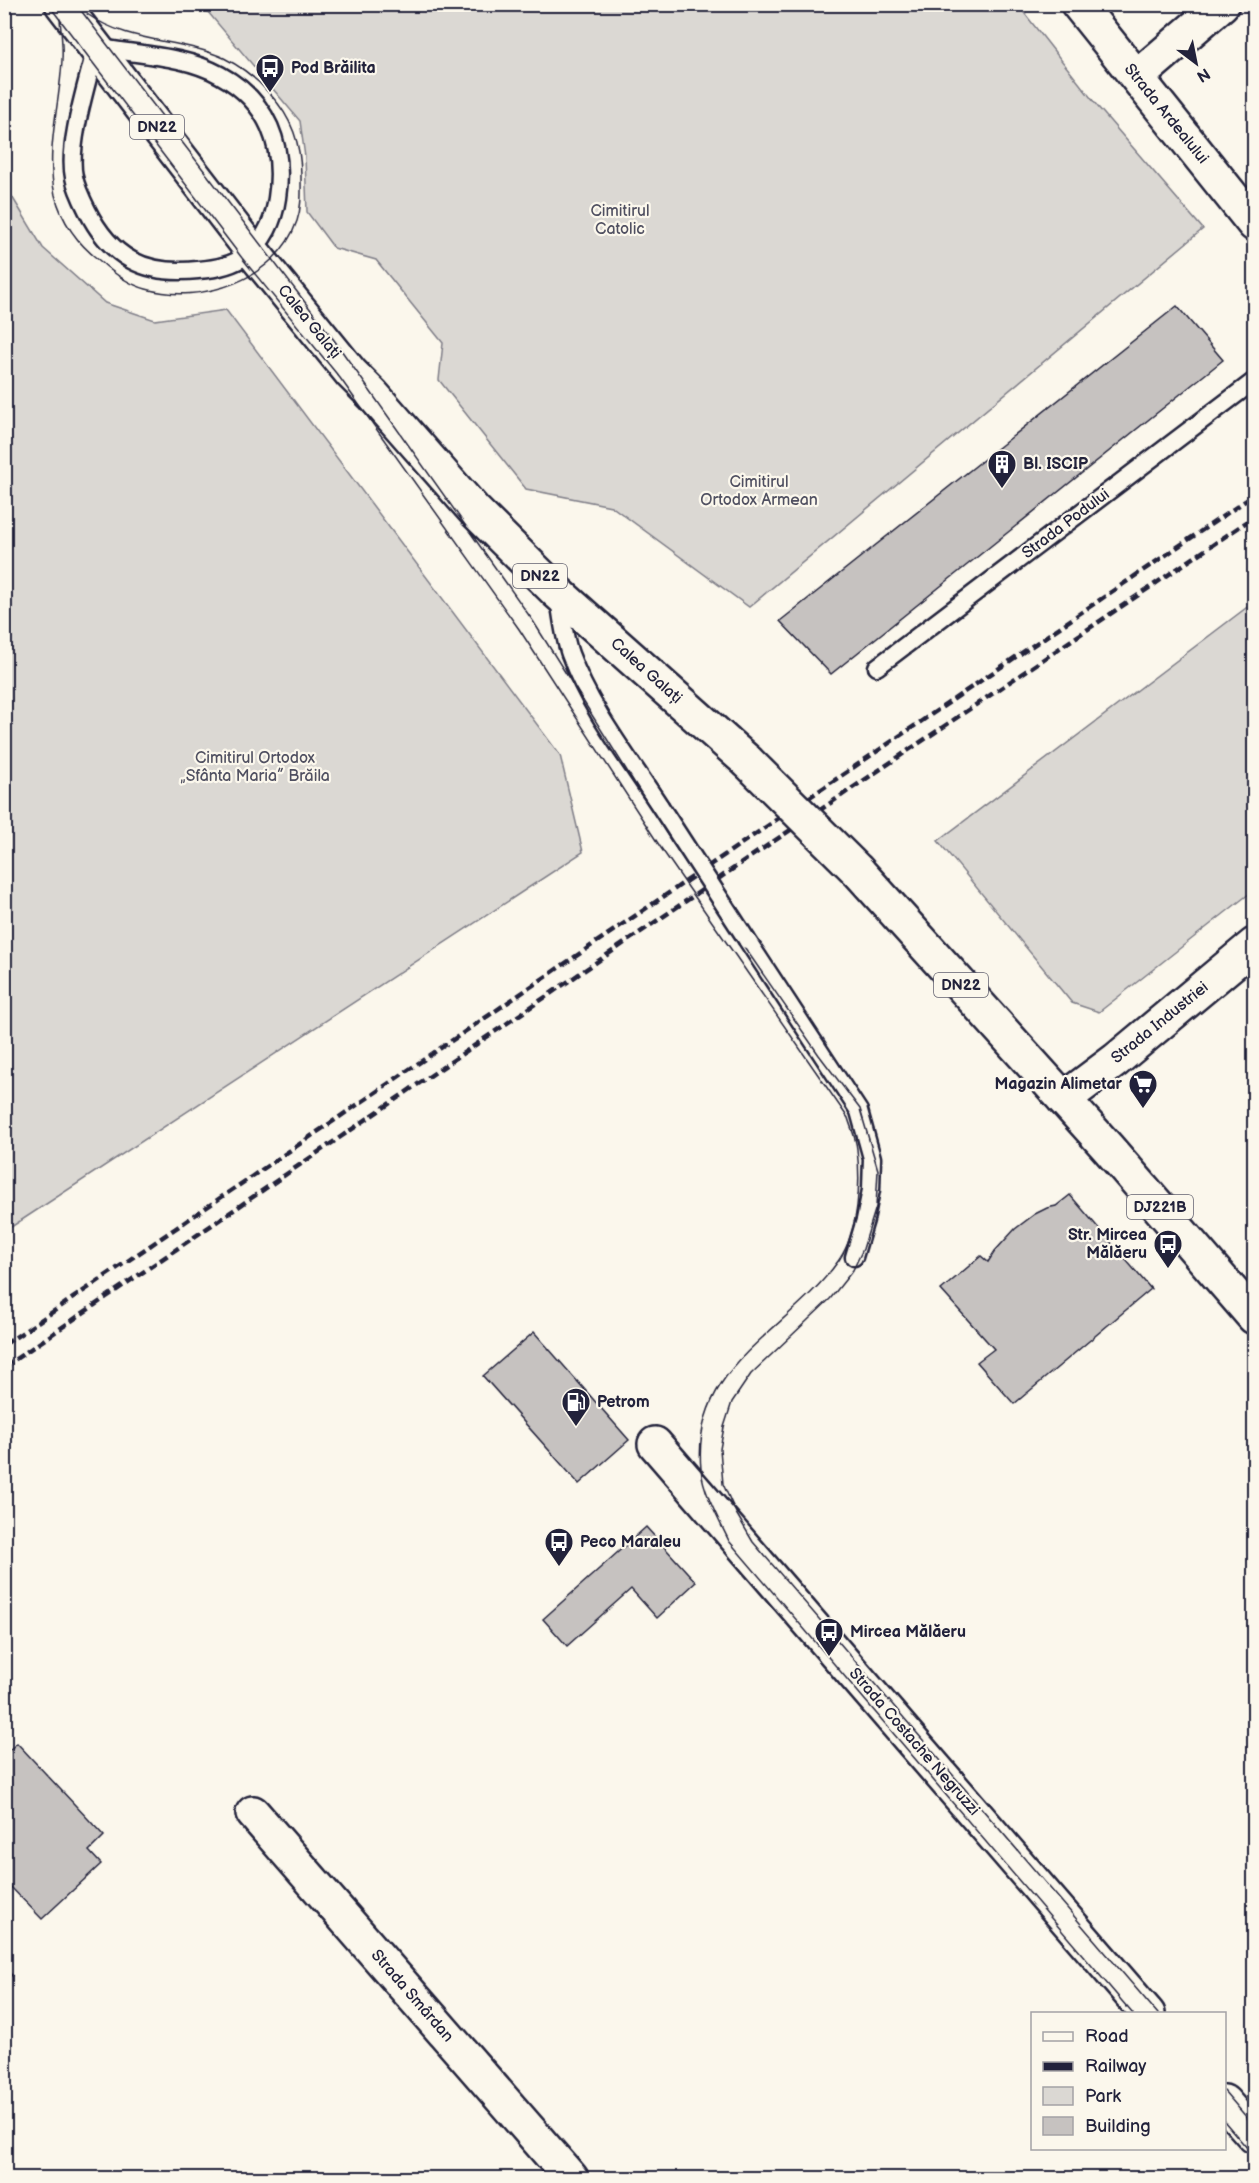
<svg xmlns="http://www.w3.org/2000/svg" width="1259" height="2183" viewBox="0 0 1259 2183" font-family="'Balsamiq Sans',sans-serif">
<rect width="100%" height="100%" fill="#fbf7ec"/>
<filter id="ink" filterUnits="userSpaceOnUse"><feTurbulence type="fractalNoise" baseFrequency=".0167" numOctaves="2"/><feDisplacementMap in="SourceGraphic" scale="12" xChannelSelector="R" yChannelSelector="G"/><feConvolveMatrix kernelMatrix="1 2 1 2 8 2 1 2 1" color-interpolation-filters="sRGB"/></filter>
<g filter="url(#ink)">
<g fill="#dbd8d3" stroke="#7e7d87" stroke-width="1.5">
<path d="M202,5H1018L1098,107L1203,229L749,607L611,506L526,489L439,380L443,343L376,260L334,248L307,212L305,157L300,121Z"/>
<path d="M5,185L43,248L105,303L155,320L226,310L560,755L583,852L5,1231Z"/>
<path d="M1254,602V890L1099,1012L1072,1003L938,841Z"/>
</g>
<g fill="#c6c2c0" stroke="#22223b" stroke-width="1.5">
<path d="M1177,306L1223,360L831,674L780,621Z"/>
<path d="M1070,1195L1151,1289L1014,1404L977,1362L994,1349L941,1290L981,1256L988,1262L995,1251L1015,1229L1035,1214L1047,1208L1056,1206Z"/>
<path d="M534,1332L629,1440L579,1484L483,1376Z"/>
<path d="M646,1527L696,1582L657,1618L631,1589L567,1646L543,1619Z"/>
<path d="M17,1743L104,1836L89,1851L101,1864L42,1919L4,1880V1755Z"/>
<path d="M4,1968L12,1975L4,1982Z"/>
</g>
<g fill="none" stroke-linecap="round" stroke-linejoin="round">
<g stroke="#22223b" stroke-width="21">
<g id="lane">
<path d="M96,47C137,55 184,55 220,75C268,101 285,146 277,198C274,220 264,242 245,256C233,265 213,269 198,270C145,276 111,258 87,210C82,200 76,188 74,177C67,144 88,81 96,47Z"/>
<path d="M559,599C562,617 564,637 570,654C590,709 628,757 660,806"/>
<path d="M877,667L1254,381"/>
<path d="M747,940L859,1111L872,1158L871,1190L865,1220L854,1257"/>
</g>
</g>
<g stroke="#22223b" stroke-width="38">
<g id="street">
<path d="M1078,4L1254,224"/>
<path d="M1064,1099L1116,1060L1254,945"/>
<path d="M655,1444L1148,2014"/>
<path d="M253,1813L571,2178"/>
<path d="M1224,2102L1254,2136"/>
</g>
</g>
<g stroke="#22223b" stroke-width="38">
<path id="secondary" d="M1137,77L1222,4"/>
</g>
<g stroke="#22223b" stroke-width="38">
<g id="primary">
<path d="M62,4L252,251L351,373L373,395L474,510L557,592L747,761"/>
<path d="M858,871L1108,1148L1254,1317"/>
</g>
</g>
<use href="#lane" stroke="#fbf7ec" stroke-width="16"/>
<use href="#street" stroke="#fbf7ec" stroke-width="33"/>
<use href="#secondary" stroke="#fbf7ec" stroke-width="33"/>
<use href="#primary" stroke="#fbf7ec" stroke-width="33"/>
<g stroke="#22223b" stroke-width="1.5">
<path d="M48,4L242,258L340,378L519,629L661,848L848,1118C851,1128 856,1138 857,1149C861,1183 859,1230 839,1260C788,1333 691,1363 701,1469C703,1492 719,1520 729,1541L1133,2014"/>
<path d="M76,4L334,340L533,621L671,841L819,1055L860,1109L878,1170L876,1207L863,1249L853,1270L830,1299L751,1374L732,1402L724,1427L720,1449L723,1484L736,1513L753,1542L1158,2014"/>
<path d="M60,19C61,32 63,47 62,60C60,105 45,150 55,195C62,222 78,244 100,261C113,273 128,284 146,289C201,305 277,280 297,221C302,206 301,192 301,176C301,144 292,118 270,94C257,79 242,67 224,58C179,38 130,44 87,14"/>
<path d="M1224,2091L1254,2126"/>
<path d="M1224,2121L1254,2156"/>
</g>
<g stroke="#22223b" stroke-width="4.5" stroke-dasharray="9 4.5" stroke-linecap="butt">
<path d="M4,1345L1254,495"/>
<path d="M4,1367L743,862L1254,517"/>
</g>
<g stroke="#22223b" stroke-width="21" stroke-linecap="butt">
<path id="lane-bridge" d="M660,806L747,940"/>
</g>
<g stroke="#22223b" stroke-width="38" stroke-linecap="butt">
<path id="primary-bridge" d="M747,761L858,871"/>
</g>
<use href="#lane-bridge" stroke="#fbf7ec" stroke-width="16"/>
<use href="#primary-bridge" stroke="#fbf7ec" stroke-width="33"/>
</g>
</g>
<defs>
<g id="bus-pin" transform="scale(1.5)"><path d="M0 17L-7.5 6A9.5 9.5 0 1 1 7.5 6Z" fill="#22223b" stroke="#fbf7ec"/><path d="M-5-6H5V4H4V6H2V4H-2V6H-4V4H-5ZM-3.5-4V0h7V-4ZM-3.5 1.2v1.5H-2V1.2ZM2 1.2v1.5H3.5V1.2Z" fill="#fff"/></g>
<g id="building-pin" transform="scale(1.5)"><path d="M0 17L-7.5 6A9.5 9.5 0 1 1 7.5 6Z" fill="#22223b" stroke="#fbf7ec"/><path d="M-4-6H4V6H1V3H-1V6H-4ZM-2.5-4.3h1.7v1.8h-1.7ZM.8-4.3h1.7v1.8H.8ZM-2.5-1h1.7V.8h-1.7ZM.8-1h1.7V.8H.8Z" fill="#fff"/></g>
<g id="supermarket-pin" transform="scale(1.5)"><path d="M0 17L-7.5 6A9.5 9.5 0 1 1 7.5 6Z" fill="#22223b" stroke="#fbf7ec"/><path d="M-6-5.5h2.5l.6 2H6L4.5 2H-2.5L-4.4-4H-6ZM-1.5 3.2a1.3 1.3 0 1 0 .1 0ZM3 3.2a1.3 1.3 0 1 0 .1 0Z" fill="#fff"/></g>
<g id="fuel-pin" transform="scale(1.5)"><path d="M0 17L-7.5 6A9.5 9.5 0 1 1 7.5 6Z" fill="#22223b" stroke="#fbf7ec"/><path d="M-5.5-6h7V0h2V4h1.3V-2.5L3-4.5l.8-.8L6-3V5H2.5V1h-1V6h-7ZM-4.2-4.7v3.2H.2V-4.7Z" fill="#fff"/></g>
</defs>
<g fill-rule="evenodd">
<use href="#bus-pin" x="270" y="68"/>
<use href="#building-pin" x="1002" y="464"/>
<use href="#supermarket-pin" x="1143" y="1084"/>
<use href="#bus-pin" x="1168" y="1244"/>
<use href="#fuel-pin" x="576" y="1402"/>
<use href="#bus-pin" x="559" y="1542"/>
<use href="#bus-pin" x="829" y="1632"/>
</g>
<g text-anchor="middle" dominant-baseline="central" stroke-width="4.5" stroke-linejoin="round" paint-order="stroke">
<g fill="#fbf7ec" stroke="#636270" stroke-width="1.5">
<rect x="130" y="115" width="54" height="24" rx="4.5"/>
<rect x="513" y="564" width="54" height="24" rx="4.5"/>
<rect x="934" y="973" width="54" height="24" rx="4.5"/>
<rect x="1127" y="1195" width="66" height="24" rx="4.5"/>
</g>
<g font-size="15" font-weight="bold" fill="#22223b">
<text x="157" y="127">DN22</text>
<text x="540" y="576">DN22</text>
<text x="961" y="985">DN22</text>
<text x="1160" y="1207">DJ221B</text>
</g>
<g font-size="16" font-weight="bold" fill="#22223b" stroke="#fbf7ec" text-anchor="start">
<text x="291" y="68">Pod Brăilita</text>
<text x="1023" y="464">Bl. ISCIP</text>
<text x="1122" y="1084" text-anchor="end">Magazin Alimetar</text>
<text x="1147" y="1235" text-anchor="end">Str. Mircea<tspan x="1147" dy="18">Mălăeru</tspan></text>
<text x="597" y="1402">Petrom</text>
<text x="580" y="1542">Peco Maraleu</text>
<text x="850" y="1632">Mircea Mălăeru</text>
</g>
<g font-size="16" fill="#22223b" stroke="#fbf7ec">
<text transform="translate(1166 114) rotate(51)">Strada Ardealului</text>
<text transform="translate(309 322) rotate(51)">Calea Galați</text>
<text transform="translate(1066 524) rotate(-37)">Strada Podului</text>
<text transform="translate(646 671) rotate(42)">Calea Galați</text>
<text transform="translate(1160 1023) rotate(-39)">Strada Industriei</text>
<text transform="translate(914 1742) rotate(49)">Strada Costache Negruzzi</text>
<text transform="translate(412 1996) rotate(49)">Strada Smârdan</text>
</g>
<g font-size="16" fill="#505061" stroke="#fbf7ec">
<text x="620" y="211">Cimitirul<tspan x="620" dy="18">Catolic</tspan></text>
<text x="759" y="482">Cimitirul<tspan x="759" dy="18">Ortodox Armean</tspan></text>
<text x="255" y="758">Cimitirul Ortodox<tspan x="255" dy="18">„Sfânta Maria” Brăila</tspan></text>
</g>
</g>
<rect width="1259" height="2183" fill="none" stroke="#fbf7ec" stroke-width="24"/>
<rect x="12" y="12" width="1235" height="2159" fill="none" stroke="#22223b" stroke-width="2" filter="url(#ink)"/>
<rect x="1031" y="2012" width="195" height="138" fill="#fbf7ec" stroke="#a4a2a5" stroke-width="1.5"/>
<rect x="1043" y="2032" width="30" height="9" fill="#fbf7ec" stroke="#a4a2a5" stroke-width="1.5"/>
<text x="1085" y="2042" font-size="18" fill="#22223b">Road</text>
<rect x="1043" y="2062" width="30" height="9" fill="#22223b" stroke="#a4a2a5" stroke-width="1.5"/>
<text x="1085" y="2072" font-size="18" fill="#22223b">Railway</text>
<rect x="1043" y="2087" width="30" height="18" fill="#dbd8d3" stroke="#a4a2a5" stroke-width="1.5"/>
<text x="1085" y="2102" font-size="18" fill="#22223b">Park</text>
<rect x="1043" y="2117" width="30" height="18" fill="#c6c2c0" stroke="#a4a2a5" stroke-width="1.5"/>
<text x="1085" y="2132" font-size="18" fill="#22223b">Building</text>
<g transform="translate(1196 63) rotate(148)" stroke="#fbf7ec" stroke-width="4.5" paint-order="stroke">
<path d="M0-4.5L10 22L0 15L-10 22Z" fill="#22223b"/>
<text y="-9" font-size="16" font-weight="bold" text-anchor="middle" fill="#22223b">N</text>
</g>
</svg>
